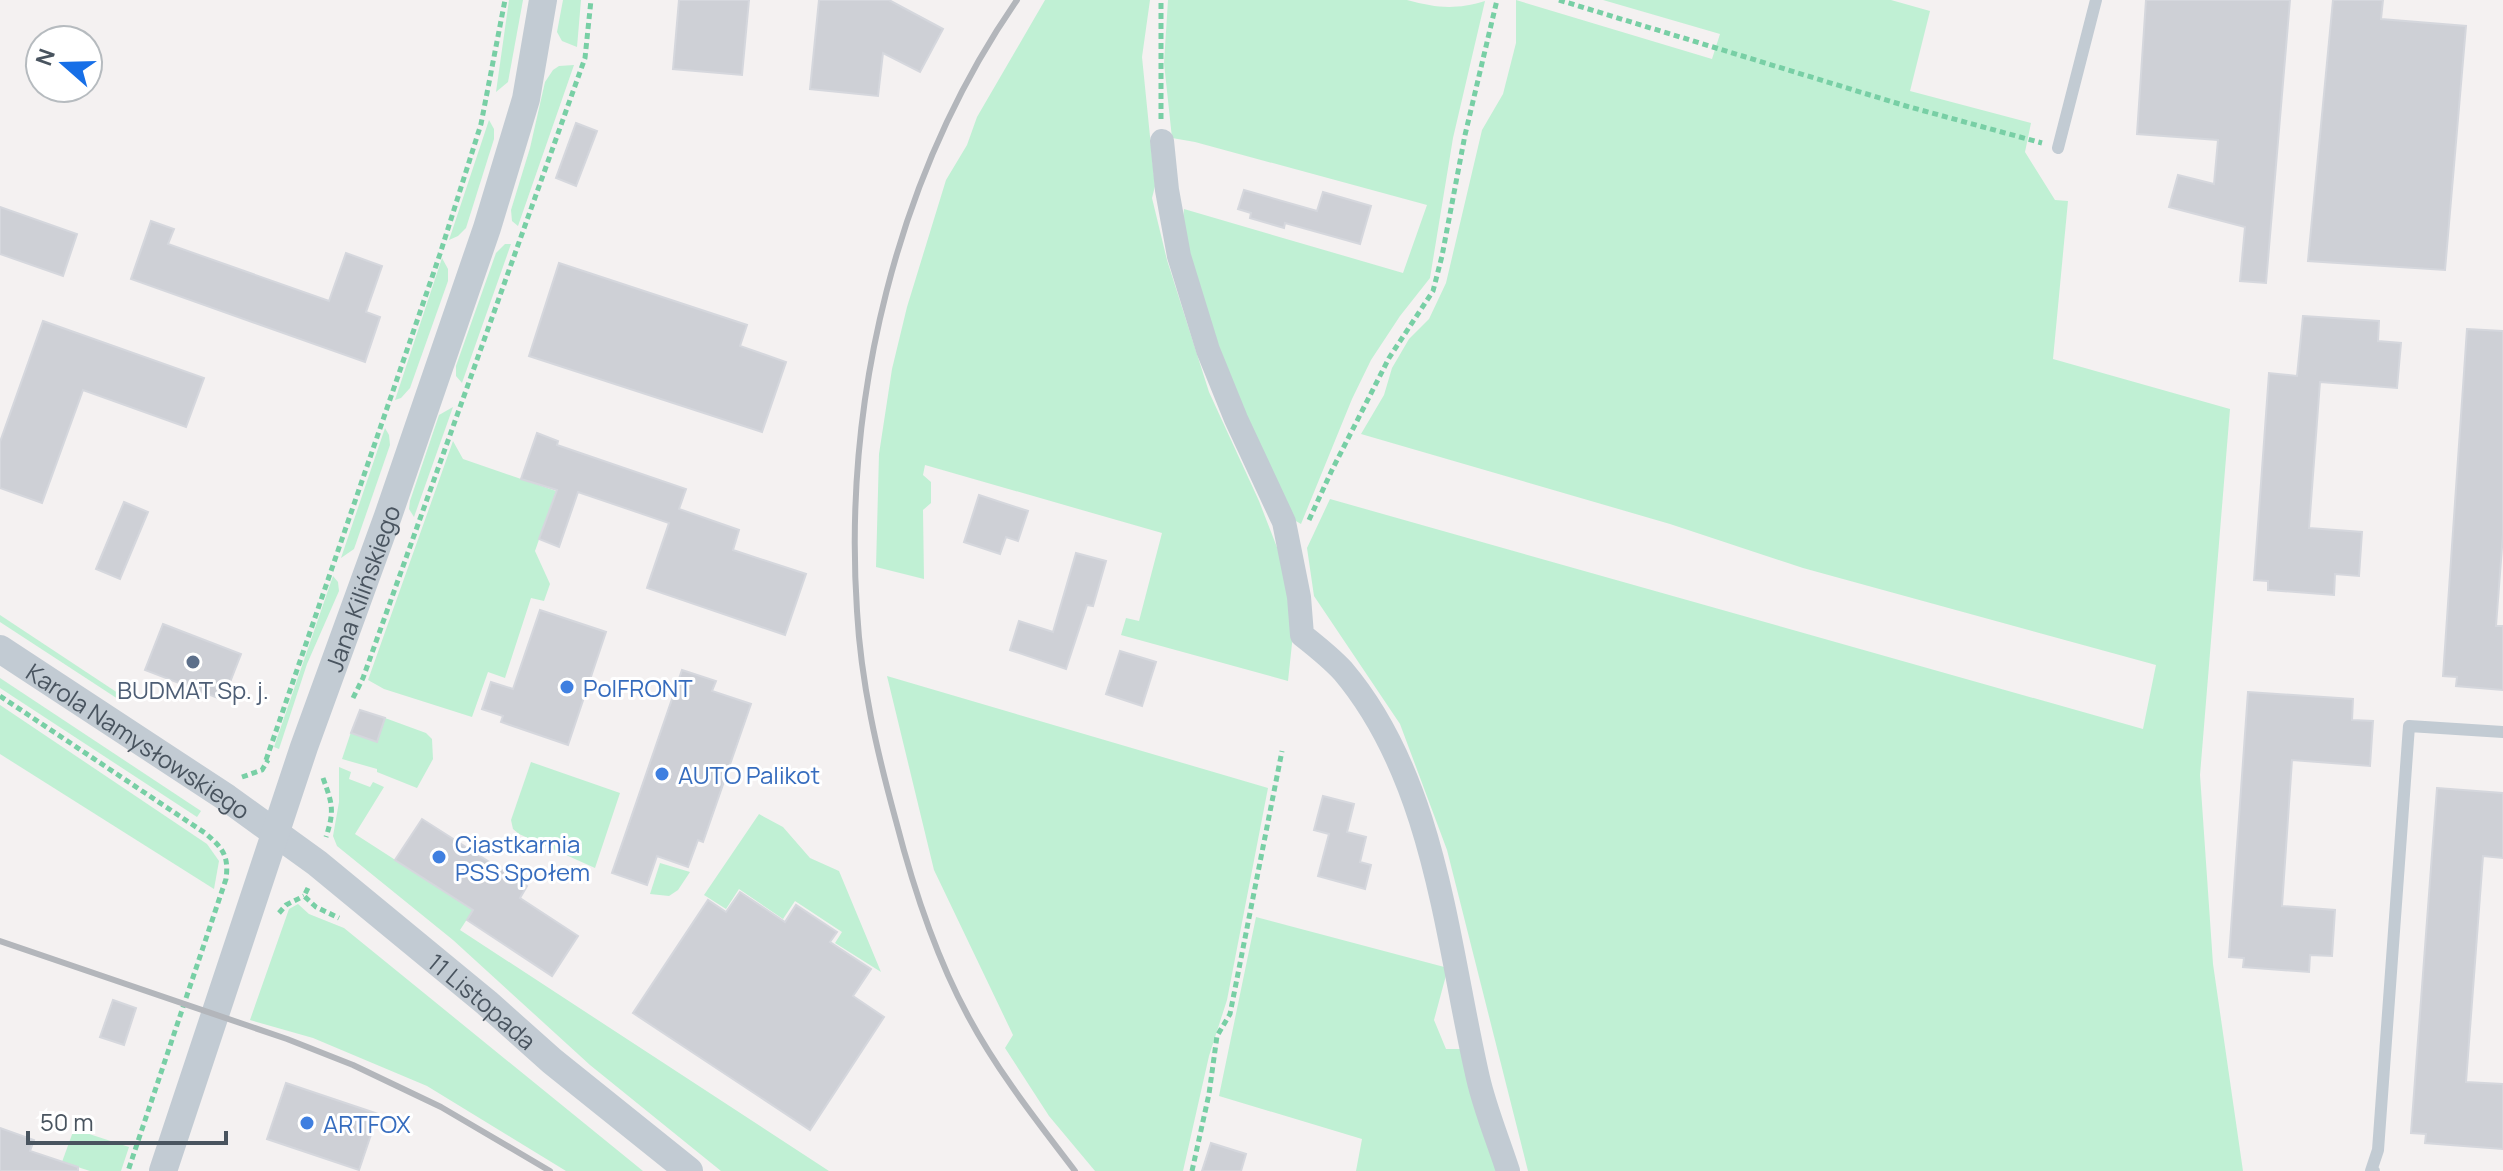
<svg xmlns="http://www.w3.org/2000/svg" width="2503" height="1171" viewBox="0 0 2503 1171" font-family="Manrope,sans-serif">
<rect width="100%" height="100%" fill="#f4f1f1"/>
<g fill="#c0f0d4">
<path d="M509,0H523L508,82L496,92Z"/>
<path d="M563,0H581L577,47L562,41L557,32Z"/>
<path d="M1045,0H1150L1142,57L1155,186L1152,198L1167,260L1209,392L1259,501L1285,568L1294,625L1288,681L1121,635L1126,618L1139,621L1162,533L925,465L923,475L931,482V503L923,510L924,579L876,567L879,454L892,369L907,307L946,180L967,145L977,117Z"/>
<path d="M1168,0H1407C1437,8 1455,10 1485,1L1453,138L1430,278L1400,316L1371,360L1352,399L1301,524L1289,517L1227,369L1181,239L1184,209L1403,273L1427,205L1195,142L1172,138L1164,63Z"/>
<path d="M1516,0L1712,59L1720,34L1603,0H1891L1930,11L1910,91L2031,123L2025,152L2055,200L2068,201L2053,359L2230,409L2200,775L2213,964L2243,1171H1528L1447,850L1400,724L1314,596L1307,548L1330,499L2143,729L2156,665L1803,568L1670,524L1361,434L1384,395L1392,368L1409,339L1429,319L1446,283L1482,130L1503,94L1516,43Z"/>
<path d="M574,65L518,226L512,221L511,210L530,148L545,82L553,70L559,66Z"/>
<path d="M489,120L494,129V139L466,228L458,236L449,240Z"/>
<path d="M505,244H511L462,383L456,376V366L496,253Z"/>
<path d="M442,258L448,269V281L410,388L401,398L395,400Z"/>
<path d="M453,407L414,517L409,509L410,501L439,415Z"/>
<path d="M385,428L389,435L390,445L354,549L341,558Z"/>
<path d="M453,441L463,459L556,491L535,551L550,584L544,601L531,598L505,678L488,672L472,717L384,689L368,680Z"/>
<path d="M333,576L338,582L339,591L307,664L279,749L274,747Z"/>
<path d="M0,615L130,701L118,699L0,622Z"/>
<path d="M887,676L1268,788L1227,1000L1209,1056L1183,1171H1095L1049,1116L1005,1048L1013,1035L934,870Z"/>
<path d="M0,678L201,811L197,817L0,688Z"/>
<path d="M0,705L207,844L219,861L214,889L0,754Z"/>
<path d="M385,718L426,733L432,739L433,759L417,788L377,772V769L342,759L351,732L377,741Z"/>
<path d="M531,762L620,793L595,868L519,834L513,829L511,820Z"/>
<path d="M339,767L351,772L349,779L370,787L373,782L384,787L355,834L473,910L460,930L829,1171H721L590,1065L453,940L337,846L333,836L339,802Z"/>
<path d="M759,814L783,827L810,858L839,871L881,972L835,943L842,932L795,901L783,919L739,889L726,909L704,895Z"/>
<path d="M660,863L690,872L678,890L669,896L650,894Z"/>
<path d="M298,904L309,914L344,928L643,1171H566L427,1086L313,1038L250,1020L289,909Z"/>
<path d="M1256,917L1448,968L1434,1020L1446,1049H1463L1500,1171H1356L1362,1139L1219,1096Z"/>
<path d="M74,1129L129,1147L121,1171H90L62,1162Z"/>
</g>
<g fill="#ced0d6" stroke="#d5d7dd" stroke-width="2">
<path d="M679,0H749L742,75L673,69Z"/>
<path d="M819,0H889L943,29L920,72L883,53L878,96L810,89Z"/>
<path d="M2146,0H2290L2266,283L2240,281L2245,227L2169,207L2178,175L2214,184L2218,140L2137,134Z"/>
<path d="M2333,0H2383L2381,19L2466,26L2445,270L2308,261Z"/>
<path d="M576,123L597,131L576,186L556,178Z"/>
<path d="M1244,190L1317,211L1323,192L1371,206L1360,244L1285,223L1284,228L1250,218L1251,213L1238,209Z"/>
<path d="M0,207L77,234L63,276L0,254Z"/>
<path d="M151,221L174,229L168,244L329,301L346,253L382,266L366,312L380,317L365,362L131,279Z"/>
<path d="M559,263L747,325L740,346L786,362L762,432L529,356Z"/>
<path d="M2303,316L2379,321L2378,341L2401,343L2397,388L2320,382L2309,528L2362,532L2359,576L2335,574L2334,595L2268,590V581L2254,580L2269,373L2297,376Z"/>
<path d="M43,321L204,378L186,427L83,390L42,503L0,488V442Z"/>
<path d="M2467,329L2503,331V534L2496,626H2503V690L2456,686L2457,677L2443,676Z"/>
<path d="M537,433L558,441L557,445L686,489L679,509L739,530L733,550L806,574L785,635L647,588L669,523L578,492L559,547L539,539L557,490L521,479Z"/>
<path d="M979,495L1028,511L1018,541L1006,537L1000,554L964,542Z"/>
<path d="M124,502L148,512L120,579L96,569Z"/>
<path d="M1076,553L1106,561L1093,606L1087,605L1066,669L1010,650L1019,621L1053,632Z"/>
<path d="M540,610L606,632L568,745L501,722L503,716L482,709L491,682L513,689Z"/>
<path d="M163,624L241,654L223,700L145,670Z"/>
<path d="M1120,651L1156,662L1142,706L1106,694Z"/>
<path d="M682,670L716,681L712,691L751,704L703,842L698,840L688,867L657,856L647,885L612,873Z"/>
<path d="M2248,692L2353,699L2352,720L2373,721L2370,766L2292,760L2282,906L2335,910L2332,956L2310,955L2309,972L2243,967L2244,958L2229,957Z"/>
<path d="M360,710L385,718L377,742L351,733Z"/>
<path d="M2437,788L2503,793V858L2483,856L2466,1082L2503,1084V1149L2425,1143L2426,1134L2411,1133Z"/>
<path d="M1323,796L1354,804L1347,832L1366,837L1360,862L1371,865L1365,889L1318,876L1329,834L1314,830Z"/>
<path d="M422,819L527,886L520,898L578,936L552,976L467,920L473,910L395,860Z"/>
<path d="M740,892L785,922L796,905L837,932L830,942L871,969L853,996L884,1017L810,1130L633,1013L708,900L726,912Z"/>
<path d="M113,1000L136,1008L124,1045L100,1037Z"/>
<path d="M286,1083L378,1114L359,1170L267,1139Z"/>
<path d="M0,1128L34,1140L30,1151L78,1167V1171H0Z"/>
<path d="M1211,1143L1246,1154L1241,1171H1202Z"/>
</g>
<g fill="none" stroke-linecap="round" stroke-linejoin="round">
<g stroke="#78cfa5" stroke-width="5" stroke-dasharray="6 4" stroke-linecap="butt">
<path d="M1559,0L1906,106L2042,143"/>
<path d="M1161,119V0"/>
<path d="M1309,520L1332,470L1389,358L1433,291L1442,256L1465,135L1497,0"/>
<path d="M0,696L205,833C223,848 229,856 226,879L128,1171"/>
<path d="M353,698L363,678L585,58L591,0"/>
<path d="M266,760L440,254L481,124L505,0"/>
<path d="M242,777L262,770L268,760"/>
<path d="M323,778C332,803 335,810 326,837"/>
<path d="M308,888L304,896L316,907L339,918"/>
<path d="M279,913L286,905L304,896"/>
<path d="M1192,1171L1209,1094L1217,1036L1230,1014L1282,751"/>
</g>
<g stroke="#c2cbd3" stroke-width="12">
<path d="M2058,148L2096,0"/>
<path d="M2374,1171H2371L2378,1150L2409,726L2503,732"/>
</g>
<path stroke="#c2cbd3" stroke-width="24" d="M1162,141L1167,190L1179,256L1208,350L1236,419L1284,522L1299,597L1302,635C1316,646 1331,658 1343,671C1436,781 1447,944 1478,1078C1485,1109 1498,1140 1508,1171"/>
<g stroke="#c2cbd3" stroke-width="28">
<path id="s1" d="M0,649L227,798L317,863L487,1003L552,1061L689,1171"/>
<path id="s2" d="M163,1171L304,747L388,516L487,228L526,99L543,0"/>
</g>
<g stroke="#b3b6bb" stroke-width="6">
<path d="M1017,0C896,175 843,400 857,611C861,683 877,752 896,821C913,887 935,955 968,1016C998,1072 1037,1121 1075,1171"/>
<path d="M0,941L287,1039L353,1065L441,1107L550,1171"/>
</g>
</g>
<circle fill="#5c6f8a" stroke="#fff" stroke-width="3" cx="193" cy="662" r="8"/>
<g fill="#3f7fe0" stroke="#fff" stroke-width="3">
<circle cx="567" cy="687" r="8"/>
<circle cx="662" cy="774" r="8"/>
<circle cx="439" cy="857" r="8"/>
<circle cx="307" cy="1123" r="8"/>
</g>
<g text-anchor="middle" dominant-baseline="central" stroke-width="6" stroke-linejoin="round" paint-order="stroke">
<g font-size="24" fill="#49545f" stroke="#fff">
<text stroke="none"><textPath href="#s2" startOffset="616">Jana Kilińskiego</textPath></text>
<text stroke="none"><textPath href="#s1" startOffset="166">Karola Namysłowskiego</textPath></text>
<text stroke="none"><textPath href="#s1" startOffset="598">11 Listopada</textPath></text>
</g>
<g font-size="24" fill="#366cbe" stroke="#fff" text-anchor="start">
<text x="583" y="687">PolFRONT</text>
<text x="678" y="774">AUTO Palikot</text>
<text x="455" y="843">Ciastkarnia<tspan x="455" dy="28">PSS Społem</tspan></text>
<text x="323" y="1123">ARTFOX</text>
</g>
<g font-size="24" fill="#4e5e75" stroke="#fff">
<text x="193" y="689">BUDMAT Sp. j.</text>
</g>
</g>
<g transform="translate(64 64) rotate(290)"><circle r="38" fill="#ffffff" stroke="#b6bbbf" stroke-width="2"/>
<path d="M0-6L14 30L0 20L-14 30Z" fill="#176fe7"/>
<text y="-12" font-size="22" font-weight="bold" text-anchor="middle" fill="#49545f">N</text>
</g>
<path d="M28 1131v12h198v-12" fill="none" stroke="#49545f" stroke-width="4"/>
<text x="40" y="1131" font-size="24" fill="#49545f" stroke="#ffffff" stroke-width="6" paint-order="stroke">50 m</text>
</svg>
